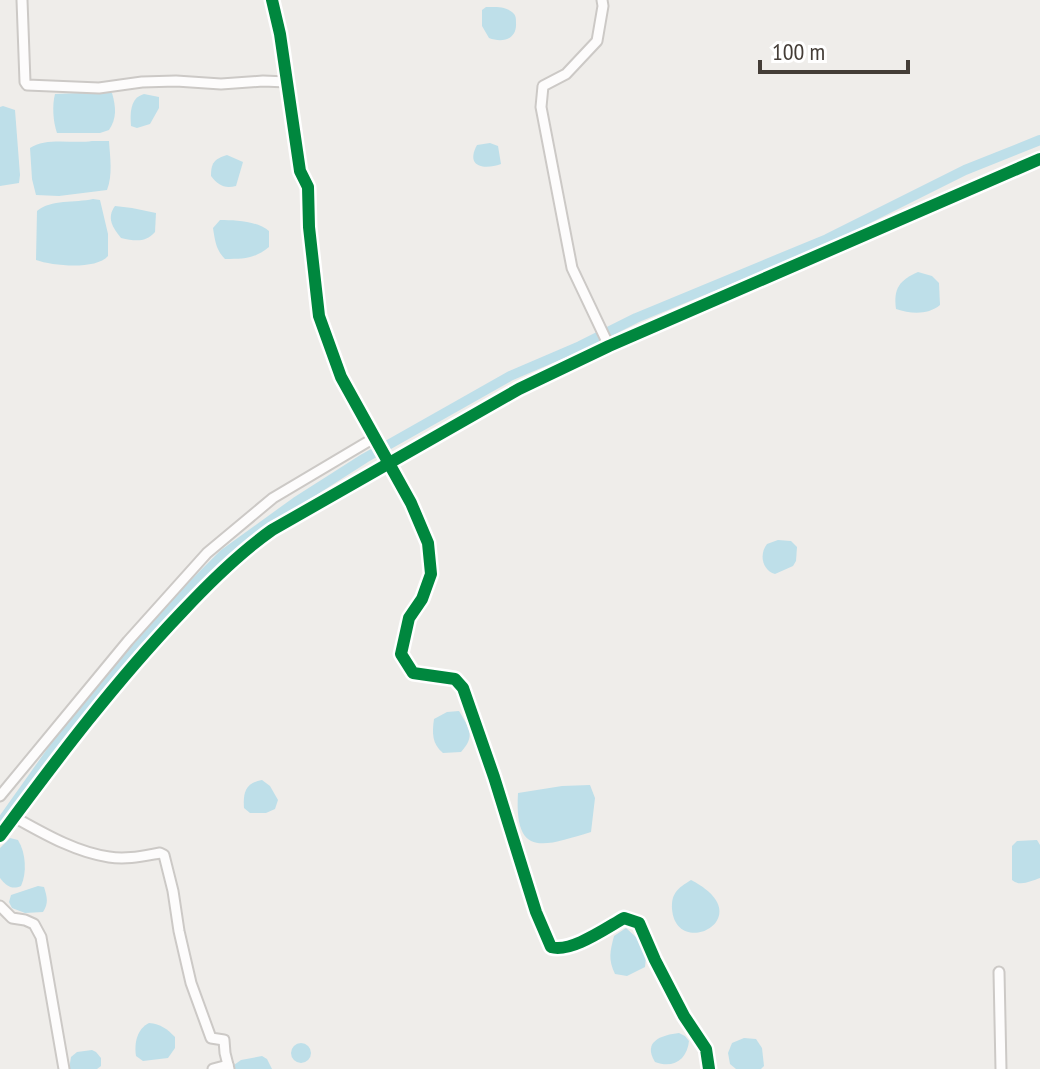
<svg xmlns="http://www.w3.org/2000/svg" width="1040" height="1069" viewBox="0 0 1040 1069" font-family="'PT Sans Narrow',sans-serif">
<rect width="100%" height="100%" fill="#efedea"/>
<g fill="#bedfe9">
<path d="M486,7C494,7 505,6 512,12C516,15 516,18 516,23C517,40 502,43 489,38L482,26V10Z"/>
<path d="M103,92L112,93C116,107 117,118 109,130L100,133H57C53,122 52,105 55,94Z"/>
<path d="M144,94L159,97V108L150,124L137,128L131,126C130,113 130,98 144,94Z"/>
<path d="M3,106L15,110L20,175L19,183L0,186V107Z"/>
<path d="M92,141H109C110,157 113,175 107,190L59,196L36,195L32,179L30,148C46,137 73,144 92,141Z"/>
<path d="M490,143L498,146L501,164C484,170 465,167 477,145Z"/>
<path d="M227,155L243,162L236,186C224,189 218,185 211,176C211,163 214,159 227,155Z"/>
<path d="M93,199L100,200L108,234V256C96,270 53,266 36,260L37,211C51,199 75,203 93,199Z"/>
<path d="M115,206L132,208L156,213L155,232C145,243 135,241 121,238C113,228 106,218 115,206Z"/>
<path d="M220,220C235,220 257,221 269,231V247C254,259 244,259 225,259C216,250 215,241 213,228Z"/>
<path d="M918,272L932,276L939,283L940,305C928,315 911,314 896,309C893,288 900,280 918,272Z"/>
<path d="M778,540L791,541L797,547L796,561L793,566L775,574C762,570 759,554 767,544Z"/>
<path d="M459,711C469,728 476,736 461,752L443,753C432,744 432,733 434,719L447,712Z"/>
<path d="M262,780L270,786L278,800L275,809L266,813H250L244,808C243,793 245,783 262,780Z"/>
<path d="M590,785L595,798L591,832C544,846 514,859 518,793L562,786Z"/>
<path d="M10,838L18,840C26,853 27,873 21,886C12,890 6,886 0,878V848Z"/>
<path d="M1037,840L1040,845V878C1031,881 1020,887 1012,880V846L1017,841Z"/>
<path d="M691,880C763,917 676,961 672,909C671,893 678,888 691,880Z"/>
<path d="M38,886L44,887C47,897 49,903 43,912L25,913L12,908L9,902L11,895Z"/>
<path d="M626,928L647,947L645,967L627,976L615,974C608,959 610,952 614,936Z"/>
<path d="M149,1023C161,1024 167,1029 175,1037V1048L168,1058L143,1061L136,1056C134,1043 137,1029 149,1023Z"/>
<path d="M679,1033L685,1036L689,1041C687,1060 673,1069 655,1062C642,1041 662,1035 679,1033Z"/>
<path d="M744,1038L756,1039L762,1048L764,1066L761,1069H736L730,1064L728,1053L732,1043Z"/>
<circle cx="301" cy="1053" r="10"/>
<path d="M92,1050L96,1052L101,1058V1066L97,1069H69L71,1057L77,1052Z"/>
<path d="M262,1056L267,1059L272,1069H234V1065L241,1060Z"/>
</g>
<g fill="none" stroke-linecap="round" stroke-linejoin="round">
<path stroke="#bedfe9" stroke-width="10" d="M0,824L93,693L136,642L224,554L296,502L365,458L510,376L580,346L636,318L827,239L965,170L1040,140"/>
<g stroke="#ccc9c6" stroke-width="13">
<g id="minor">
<path d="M22,0L25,82L27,85L99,88L142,82L176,81L221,84L263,81L287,82"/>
<path d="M272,0L280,34L300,171L308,187L309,227L319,316L341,377L411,503L428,543L431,574L422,599L409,618L401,654L413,673L455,679L463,688L494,777L536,912L551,947C571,953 606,928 624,918L639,923L655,960L684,1016L706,1049L709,1069"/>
<path d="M602,0L603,6L597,41L566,74L543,86L541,107L572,268L609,346"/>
<path d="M0,796L128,641L207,553L273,498L374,438"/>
<path d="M14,817C43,833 75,852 109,857C126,860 143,856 160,853L164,855L173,891L179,931L191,983L211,1038L224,1040L225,1053L229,1069"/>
<path d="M0,906L12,918L25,920L34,924L41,937L64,1069"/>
<path d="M999,972L1001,1069"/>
<path d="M213,1069L228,1065"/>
</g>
</g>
<g stroke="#ccc9c6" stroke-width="15">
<path id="tertiary" d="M0,836C57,759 115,682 182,612C210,582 238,554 272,530L519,389L609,346L1040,159"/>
</g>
<use href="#minor" stroke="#fdfcfc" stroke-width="9"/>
<use href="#tertiary" stroke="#fdfcfc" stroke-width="11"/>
<g stroke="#fff" stroke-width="17">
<g id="cycleway">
<path d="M272,0L280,34L300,171L308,187L309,227L319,316L341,377L411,503L428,543L431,574L422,599L409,618L401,654L413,673L455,679L463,688L494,777L536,912L551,947C571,953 606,928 624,918L639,923L655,960L684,1016L706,1049L709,1069"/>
<path d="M0,836C57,759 115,682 182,612C210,582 238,554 272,530L519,389L609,346L1040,159"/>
</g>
</g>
<use href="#cycleway" stroke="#00873e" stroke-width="12"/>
</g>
<path d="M760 60v12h148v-12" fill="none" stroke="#443d37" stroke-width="4"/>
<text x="772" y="60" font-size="24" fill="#443d37" stroke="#ffffff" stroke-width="6" paint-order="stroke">100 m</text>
</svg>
